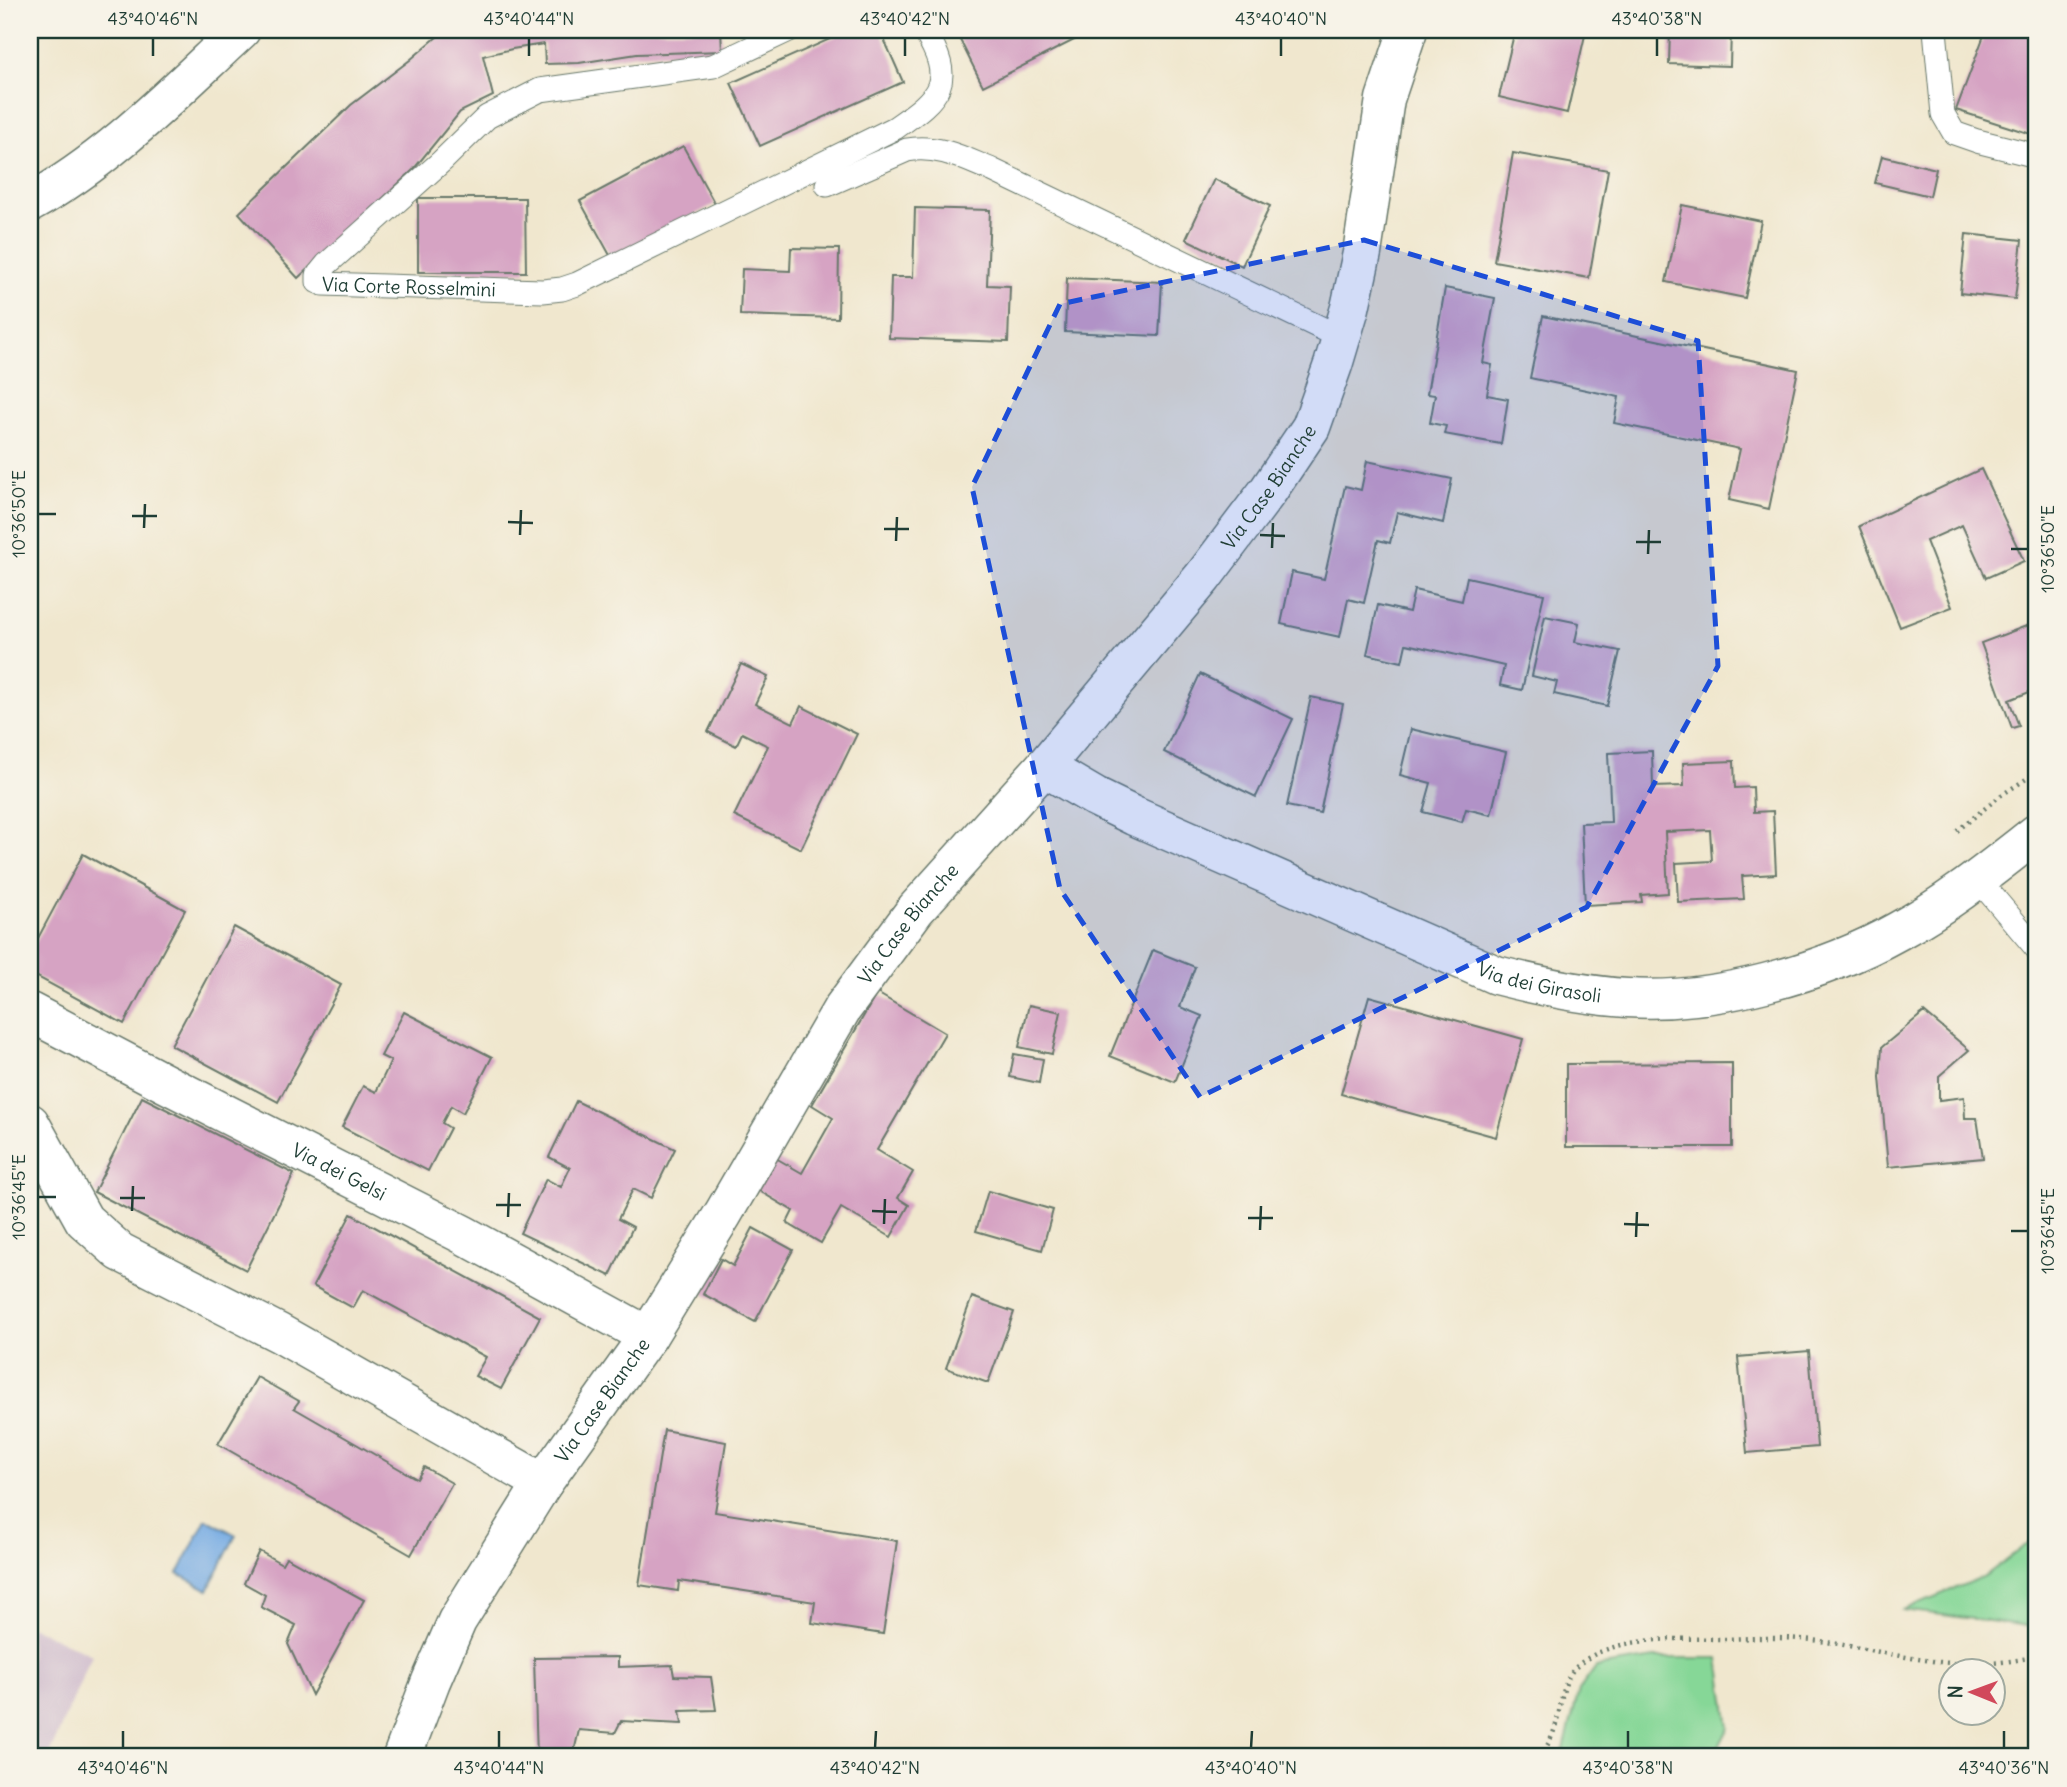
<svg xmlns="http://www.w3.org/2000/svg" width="2067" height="1787" viewBox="0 0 2067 1787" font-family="Delius,sans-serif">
<rect width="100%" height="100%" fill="#f7f3e8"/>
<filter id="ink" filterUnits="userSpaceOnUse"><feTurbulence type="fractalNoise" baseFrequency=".0143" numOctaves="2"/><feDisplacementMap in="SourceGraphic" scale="14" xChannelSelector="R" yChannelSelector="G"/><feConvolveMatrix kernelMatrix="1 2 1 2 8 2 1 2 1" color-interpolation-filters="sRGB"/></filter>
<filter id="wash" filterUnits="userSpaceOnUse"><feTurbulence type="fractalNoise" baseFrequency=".00686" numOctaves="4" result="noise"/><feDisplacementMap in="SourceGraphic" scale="28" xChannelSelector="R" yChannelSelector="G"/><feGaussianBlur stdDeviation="1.57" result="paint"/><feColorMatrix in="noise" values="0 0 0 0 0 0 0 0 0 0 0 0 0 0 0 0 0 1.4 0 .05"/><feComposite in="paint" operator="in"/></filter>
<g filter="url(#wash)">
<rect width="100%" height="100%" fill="#f0e7ce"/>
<path fill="#d0bdcd" d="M30,1626L92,1655L48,1757H30Z"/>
<g fill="#86d797" stroke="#528a66" stroke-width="2">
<path d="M2037,1539V1627L1903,1610L1985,1576L2031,1541Z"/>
<path d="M1655,1658H1719L1729,1727L1714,1756L1562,1757L1579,1690L1596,1667Z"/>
</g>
<path fill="#76abe3" stroke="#4a748c" stroke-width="2" d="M206,1519L236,1535L208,1590L178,1574Z"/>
<g id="blocks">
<g fill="#d6a3c3">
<path d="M445,30H721L722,51L637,54L579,63L545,64L544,44L512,49L483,56L493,96L460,112L413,170L298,278L239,213L351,105L410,60Z"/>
<path d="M850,30H880L903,82L760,146L731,83Z"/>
<path d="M955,30H1094L983,86Z"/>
<path d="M1515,30L1586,31L1567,113L1499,97Z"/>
<path d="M1670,30H1731L1730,66L1669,64Z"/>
<path d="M1986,30H2037V126L2034,135L1956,110Z"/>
<path d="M683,146L715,204L612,259L580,201Z"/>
<path d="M1513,153L1608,170L1589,278L1494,261Z"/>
<path d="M1882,156L1936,169L1930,196L1875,183Z"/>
<path d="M1214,179L1270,206L1242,266L1186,239Z"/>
<path d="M418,198H525L526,272H418Z"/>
<path d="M1682,205L1761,221L1745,298L1666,282Z"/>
<path d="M915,208L990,210L987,285L1010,286L1008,342L889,338L891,277H913Z"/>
<path d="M1966,234L2022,240L2015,299L1960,293Z"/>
<path d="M791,248L839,249L838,318L740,315L742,269L790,271Z"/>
<path d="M1067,278L1162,282L1159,336L1065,332Z"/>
<path d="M1445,288L1495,298L1483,363L1492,365L1487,395L1508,399L1501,444L1444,434L1446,426L1430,423L1435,395L1427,394Z"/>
<path d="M1543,316L1798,370L1769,509L1729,500L1740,449L1614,423L1619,397L1530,378Z"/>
<path d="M1367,461L1452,479L1443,523L1397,512L1390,543L1378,540L1364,603L1348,599L1340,637L1281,624L1292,572L1324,579L1345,486L1361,490Z"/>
<path d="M1981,469L2024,561L1986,578L1962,525L1926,541L1952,607L1900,627L1859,526Z"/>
<path d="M1467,577L1544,594L1522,690L1500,685L1504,666L1448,653L1406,644L1402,662L1367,654L1378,605L1409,612L1414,590L1462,601Z"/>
<path d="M1545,616L1579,623L1575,642L1620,651L1607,706L1554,694L1557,682L1532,676Z"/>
<path d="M2037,622V689L2009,700L2019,726L2012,728L1981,643Z"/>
<path d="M741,664L768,677L755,704L793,723L801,706L857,734L801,849L734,816L768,746L742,733L736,746L708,732Z"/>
<path d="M1200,674L1293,719L1256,797L1164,752Z"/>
<path d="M1311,697L1343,704L1320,813L1287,806Z"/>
<path d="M1411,729L1506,752L1491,815L1466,809L1462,822L1423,812L1431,783L1400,775Z"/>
<path d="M1652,751L1653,787L1684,786L1683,763L1734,761L1735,788L1753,787L1754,812L1773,811L1776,874L1742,876L1744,899L1678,902L1676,863L1712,861L1710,830L1665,832L1668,893L1641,895L1642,902L1585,905L1581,823L1611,822L1608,753Z"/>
<path d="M83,854L185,910L124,1024L30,973V953Z"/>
<path d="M234,927L341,985L278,1102L171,1045Z"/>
<path d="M1153,950L1195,967L1180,1007L1202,1016L1175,1082L1110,1056Z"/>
<path d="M877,993L945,1033L877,1150L913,1172L898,1198L909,1205L891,1237L841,1208L821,1243L787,1223L793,1211L756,1189L774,1157L802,1173L833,1118L812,1105Z"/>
<path d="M1369,996L1523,1039L1496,1137L1341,1094Z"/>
<path d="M1029,1005L1061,1012L1052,1054L1019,1047Z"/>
<path d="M404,1012L492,1057L463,1113L451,1106L442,1123L450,1128L428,1171L342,1127L363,1086L376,1092L391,1061L381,1056Z"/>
<path d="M1924,1012L1969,1050L1939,1076V1100L1964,1097L1965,1118H1977L1983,1158L1888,1167L1880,1077L1882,1047Z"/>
<path d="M1014,1054L1043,1059L1039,1083L1010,1077Z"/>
<path d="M1732,1063V1147H1566V1064Z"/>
<path d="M142,1097L294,1174L246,1270L94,1192Z"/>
<path d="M576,1101L675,1149L651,1198L633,1189L618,1219L633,1227L610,1276L520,1233L546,1179L561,1187L570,1168L549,1157Z"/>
<path d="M988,1191L1053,1210L1042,1250L976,1231Z"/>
<path d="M351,1214L540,1317L501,1389L475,1376L486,1357L363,1290L353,1308L313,1286Z"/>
<path d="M753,1228L793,1250L755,1322L703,1294L721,1259L733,1266Z"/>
<path d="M972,1297L1014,1312L988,1383L946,1368Z"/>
<path d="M1809,1351L1817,1447L1747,1453L1738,1357Z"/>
<path d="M257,1377L299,1401L294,1408L417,1479L424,1467L452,1483L411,1555L218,1444Z"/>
<path d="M664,1430L726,1442L715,1512L897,1541L883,1634L812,1623L815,1602L679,1581L678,1591L639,1585Z"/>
<path d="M259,1551L282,1564L286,1557L364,1600L312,1695L288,1644L296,1625L261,1607L265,1595L244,1583Z"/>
<path d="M618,1657V1667L672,1665L674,1676L711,1677L716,1710L680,1711L682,1724L621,1721L615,1733L579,1730L573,1756L537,1757L534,1658Z"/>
</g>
</g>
</g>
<g filter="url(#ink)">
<use href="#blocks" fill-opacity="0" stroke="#68786a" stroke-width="2"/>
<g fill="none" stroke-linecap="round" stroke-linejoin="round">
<g stroke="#68786a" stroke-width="25">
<g id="service">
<path id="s1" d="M789,30L713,66L540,90L487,117L442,161L327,264L318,275V282L323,284L543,291L562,289L577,284L895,128C941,96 956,82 924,30"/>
<path d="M1935,30L1943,114L1954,133L1977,141L2037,156"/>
<path d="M827,185L907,150C937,144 965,159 992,170L1342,338"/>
<path d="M1978,879L2037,949"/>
</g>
</g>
<g stroke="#68786a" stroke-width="41">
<g id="minor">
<path id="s2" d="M1044,767L1095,797L1134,816L1496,975C1539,986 1583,995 1627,998C1714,1004 1823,973 1898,931C1948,904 1992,868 2037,833"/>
<path id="s3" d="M30,1012L163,1082L462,1234L648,1336"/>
<path d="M30,1123L84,1220L120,1252L279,1333L543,1483"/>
<path id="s4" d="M402,1757L431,1681L457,1621L543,1483L648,1336L723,1214L842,1009L916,909L1044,767L1203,577L1268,491L1311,427L1333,365L1350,308L1362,253L1385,99L1408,30"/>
</g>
</g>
<g stroke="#68786a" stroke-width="41">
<path id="secondary" d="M30,203C110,159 174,92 241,30"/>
</g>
<g stroke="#68786a" stroke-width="4.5" stroke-dasharray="2 5" stroke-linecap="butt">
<path d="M1957,831L2000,796L2037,772"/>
<path d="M1540,1757C1547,1747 1553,1736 1556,1724C1561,1707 1562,1683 1574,1669C1608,1634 1682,1639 1727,1639C1755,1638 1784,1637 1812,1640C1852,1645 1892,1656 1932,1661C1967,1666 2003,1664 2037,1656"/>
</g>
<use href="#service" stroke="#fff" stroke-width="23"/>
<use href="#minor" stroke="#fff" stroke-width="38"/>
<use href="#secondary" stroke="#fff" stroke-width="38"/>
</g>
</g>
<path fill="#1d4ed8" fill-opacity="0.2" stroke="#1d4ed8" stroke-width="5" stroke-dasharray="14 9" stroke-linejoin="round" d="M1364,240L1698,341L1718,666L1587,907L1200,1097L1060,889L972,487L1060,304Z"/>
<path fill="none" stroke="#1f3d34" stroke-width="2.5" d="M153,56V38M529,56V38M905,56V38M1281,56V38M1657,56V38M38,514H56M132,516H157M508,522L533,523M144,528L145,504M884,529H909M520,535L521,510M1260,535L1285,536M896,541L897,517M1636,542H1661M1272,548L1273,523M2011,549H2028M1648,554L1649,530M38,1197H56M120,1198H145M496,1205H521M132,1211L133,1186M872,1211L897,1212M508,1217L509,1193M1248,1218H1273M884,1224L885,1199M1624,1224L1649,1225M1260,1230L1261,1206M2011,1231H2028M1636,1237L1637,1212M123,1748V1731M499,1748V1731M875,1748L876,1731M1251,1748L1252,1731M1628,1748V1731M2004,1748V1731"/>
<g text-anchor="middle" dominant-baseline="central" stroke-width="5" stroke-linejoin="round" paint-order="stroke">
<g font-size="19" fill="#1f3d34" stroke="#f7f3e8">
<text stroke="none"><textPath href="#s1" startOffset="648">Via Corte Rosselmini</textPath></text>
<text stroke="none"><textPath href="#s4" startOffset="1545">Via Case Bianche</textPath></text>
<text stroke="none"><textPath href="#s4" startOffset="978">Via Case Bianche</textPath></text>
<text stroke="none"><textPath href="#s2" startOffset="542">Via dei Girasoli</textPath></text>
<text stroke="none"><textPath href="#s3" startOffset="348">Via dei Gelsi</textPath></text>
<text stroke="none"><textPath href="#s4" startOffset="411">Via Case Bianche</textPath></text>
</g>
</g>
<rect width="2067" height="1787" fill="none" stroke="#f7f3e8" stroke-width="77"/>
<g transform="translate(1972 1692) rotate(271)"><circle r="33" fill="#f7f3e8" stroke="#a1aaa0" stroke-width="2"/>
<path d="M0-5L12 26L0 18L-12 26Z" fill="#d1495b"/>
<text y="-10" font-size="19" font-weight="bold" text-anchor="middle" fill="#1f3d34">N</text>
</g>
<rect x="38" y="38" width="1990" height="1710" fill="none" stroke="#1f3d34" stroke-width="2.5"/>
<g font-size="18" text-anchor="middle" fill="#1f3d34">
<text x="153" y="25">43°40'46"N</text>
<text x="529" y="25">43°40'44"N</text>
<text x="905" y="25">43°40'42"N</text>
<text x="1281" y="25">43°40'40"N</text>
<text x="1657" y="25">43°40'38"N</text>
<text transform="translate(19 514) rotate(-90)" y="6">10°36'50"E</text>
<text transform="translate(2048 549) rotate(-90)" y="6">10°36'50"E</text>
<text transform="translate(19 1197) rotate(-90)" y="6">10°36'45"E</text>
<text transform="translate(2048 1231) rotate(-90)" y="6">10°36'45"E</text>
<text x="123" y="1774">43°40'46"N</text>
<text x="499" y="1774">43°40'44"N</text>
<text x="875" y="1774">43°40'42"N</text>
<text x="1251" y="1774">43°40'40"N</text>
<text x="1628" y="1774">43°40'38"N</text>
<text x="2004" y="1774">43°40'36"N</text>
</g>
</svg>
